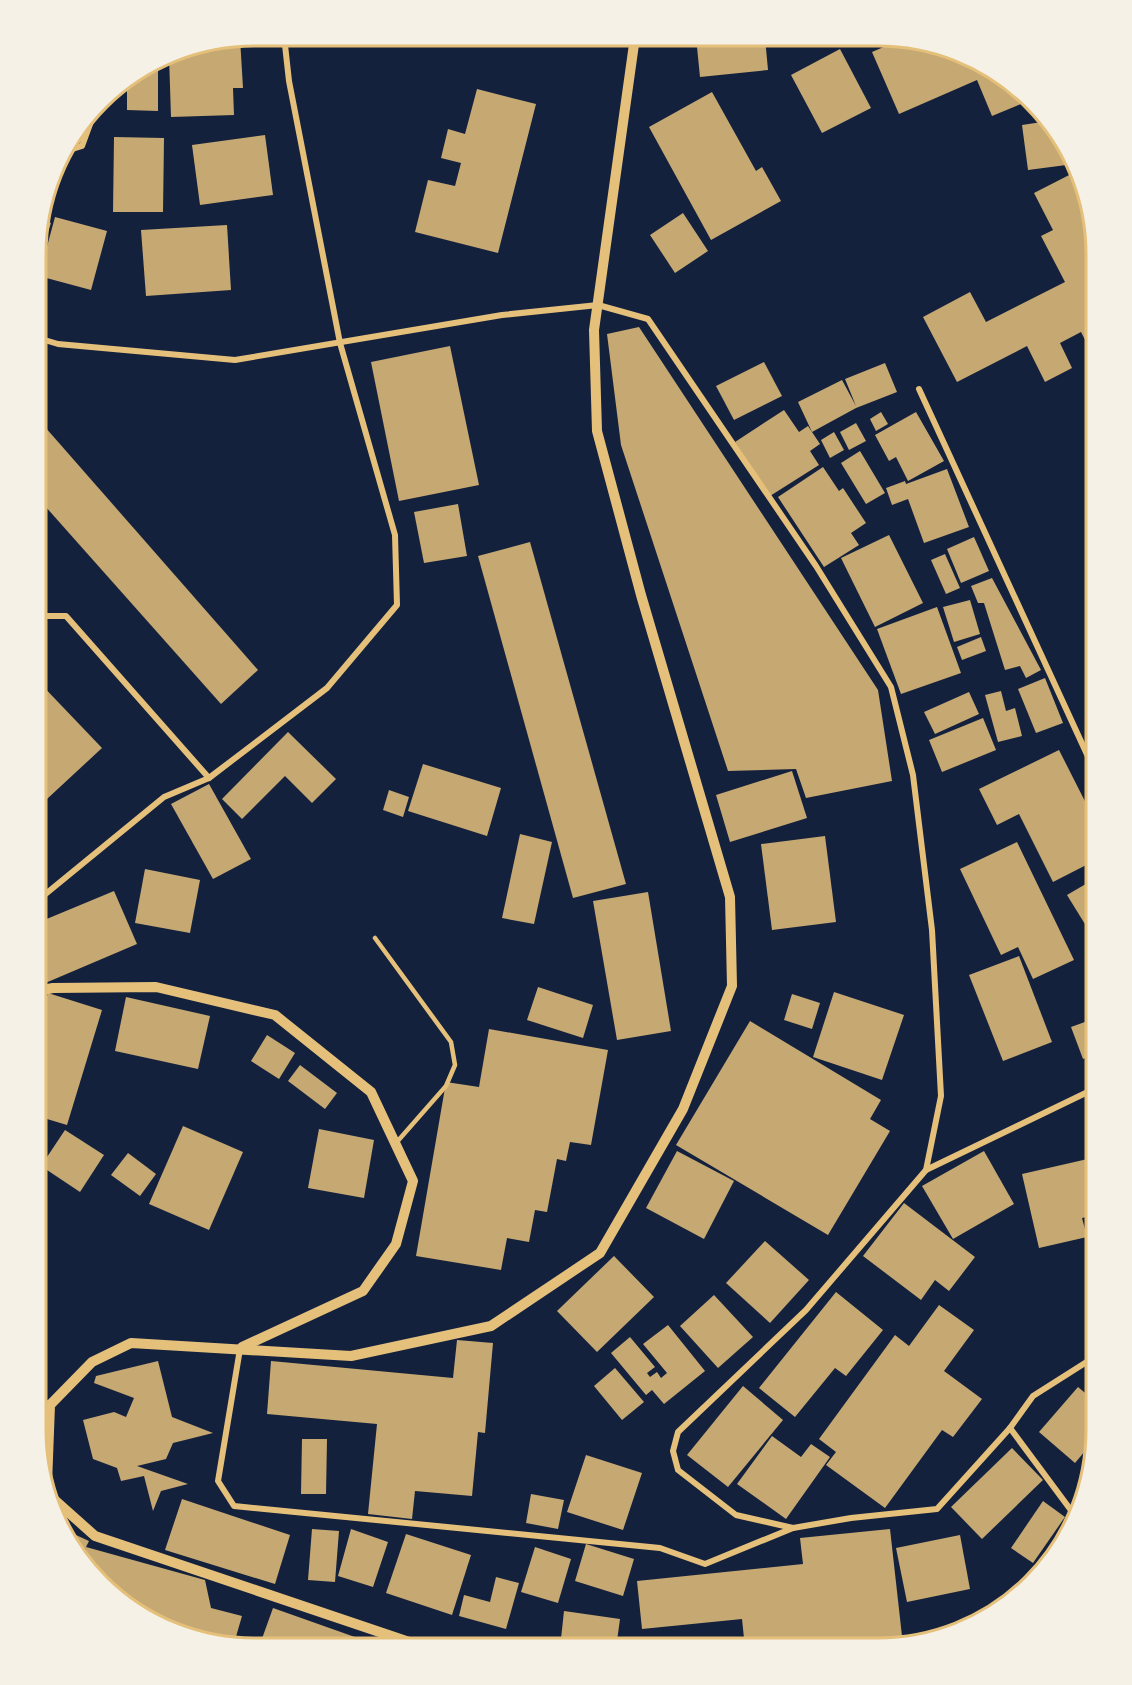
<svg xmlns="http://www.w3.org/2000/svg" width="1132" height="1685" viewBox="0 0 1132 1685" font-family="Quicksand,sans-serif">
<rect width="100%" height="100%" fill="#14213d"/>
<g fill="#c6a872">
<path d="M696,37L765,38L768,70L700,77Z"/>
<path d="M240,38L243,88H233L234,115L171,117L169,56L184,48Z"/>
<path d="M890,38H907L1010,81L1026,102L992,116L977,80L899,114L872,52L893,43Z"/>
<path d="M840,49L871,108L822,133L791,75Z"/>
<path d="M158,64V111L127,110V80Z"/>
<path d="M477,89L536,104L498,253L415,232L428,180L455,186L461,163L441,158L448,129L465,134Z"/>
<path d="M712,92L756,171L762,167L781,201L711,240L649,127Z"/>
<path d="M1042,122L1072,162L1074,164L1028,170L1022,125Z"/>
<path d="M265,135L273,195L200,205L192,145Z"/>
<path d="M114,137L164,138L163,212H113Z"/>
<path d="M1077,171L1081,180L1096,254V361L1081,332L1060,343L1072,368L1045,382L1027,346L957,382L923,317L970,292L986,322L1065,282L1041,236L1053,230L1034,193Z"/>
<path d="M683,213L708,251L675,273L650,235Z"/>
<path d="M55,217L107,231L91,290L39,276Z"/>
<path d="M40,219L51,223L38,262V225Z"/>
<path d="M227,225L231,290L146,296L141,230Z"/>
<path d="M639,327L878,690L892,781L806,798L796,769L728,771L621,445L607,334Z"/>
<path d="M450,346L479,485L399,501L371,362Z"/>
<path d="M764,362L782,396L734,420L716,386Z"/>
<path d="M885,363L897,392L856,408L812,432L798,402L842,380L856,406L845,379Z"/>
<path d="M784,410L799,432L808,426L820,444L810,451L819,465L770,496L735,442Z"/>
<path d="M881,412L888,424L876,431L870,419Z"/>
<path d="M916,412L944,461L908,481L896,457L889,461L875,435Z"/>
<path d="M38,419L258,670L221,704L37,497Z"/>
<path d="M856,423L866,441L849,450L840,432Z"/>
<path d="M834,432L844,450L830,458L821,440Z"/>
<path d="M860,451L885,493L866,504L841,463Z"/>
<path d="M823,467L839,491L843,488L866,523L851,533L859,545L824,567L778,497Z"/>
<path d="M947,469L969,527L924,543L908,499L892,505L886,488L905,481L906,484Z"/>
<path d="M458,504L467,556L424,563L414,512Z"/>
<path d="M889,535L923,603L875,627L841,558Z"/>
<path d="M974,537L989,571L961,583L947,549Z"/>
<path d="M530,542L626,884L573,898L478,556Z"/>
<path d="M945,554L960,588L946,594L931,560Z"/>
<path d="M992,578L1041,670L1026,678L1020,666L1005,670L984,603H978L971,586Z"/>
<path d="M970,600L980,634L954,642L943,607Z"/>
<path d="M937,607L961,673L901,694L877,629Z"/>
<path d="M981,637L986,651L962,660L957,647Z"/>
<path d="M1096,650V673L1088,654Z"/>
<path d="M1045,678L1063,723L1036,733L1018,689Z"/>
<path d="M37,680L102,748L47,799L37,788Z"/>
<path d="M1001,691L1006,711L1015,708L1022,736L998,742L985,695Z"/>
<path d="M969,692L979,714L935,734L924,712Z"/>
<path d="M983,718L996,750L942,772L929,740Z"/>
<path d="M288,732L336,779L312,803L285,776L242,819L222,799Z"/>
<path d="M1059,750L1096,823V860L1053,882L1019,814L997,825L979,789Z"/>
<path d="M423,764L501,788L487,836L408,811Z"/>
<path d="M792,771L807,818L730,842L716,795Z"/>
<path d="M209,784L251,859L213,879L171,804Z"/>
<path d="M389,790L409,797L403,817L383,810Z"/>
<path d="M520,834L552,842L534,924L502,918Z"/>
<path d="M825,836L836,922L772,930L761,844Z"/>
<path d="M1017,842L1074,960L1033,979L1018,947L1001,955L960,869Z"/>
<path d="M145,869L200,880L190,933L135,923Z"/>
<path d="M1096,878V942L1067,895Z"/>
<path d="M114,891L137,944L43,984L37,970V923Z"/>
<path d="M648,892L671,1031L617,1040L593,901Z"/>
<path d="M1019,956L1052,1042L1003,1061L969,975Z"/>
<path d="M538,987L593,1005L583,1038L527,1020Z"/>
<path d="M834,992L904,1015L882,1080L813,1057Z"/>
<path d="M48,993L102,1010L67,1125L37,1116V1032Z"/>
<path d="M792,994L820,1003L812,1029L784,1020Z"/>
<path d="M126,997L210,1016L198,1069L115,1051Z"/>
<path d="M1096,1018V1054L1083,1059L1071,1027Z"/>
<path d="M750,1021L881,1100L870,1119L890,1131L828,1235L676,1145Z"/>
<path d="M489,1029L608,1050L591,1145L570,1142L566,1161L557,1159L547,1212L535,1210L529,1242L507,1238L501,1270L416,1256L446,1082L479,1087Z"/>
<path d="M267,1035L295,1053L279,1079L251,1061Z"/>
<path d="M300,1065L337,1093L325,1109L288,1081Z"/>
<path d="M183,1126L243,1152L209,1230L149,1204Z"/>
<path d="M319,1129L374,1140L364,1198L308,1188Z"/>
<path d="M65,1130L104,1155L80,1192L41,1166Z"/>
<path d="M677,1151L734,1181L704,1239L646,1208Z"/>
<path d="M984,1151L1014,1204L953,1239L922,1186Z"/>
<path d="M128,1153L156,1174L140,1196L111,1175Z"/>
<path d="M1092,1158L1096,1175V1215L1082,1218L1087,1237L1039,1248L1022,1174Z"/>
<path d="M904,1203L975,1257L949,1291L935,1280L921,1300L863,1256Z"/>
<path d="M765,1241L809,1280L770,1323L726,1283Z"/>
<path d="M614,1256L654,1297L597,1352L557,1311Z"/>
<path d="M836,1292L883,1330L846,1376L835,1368L795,1417L759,1388Z"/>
<path d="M714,1295L753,1337L718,1368L680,1326Z"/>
<path d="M939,1305L974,1330L944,1371L982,1399L953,1437L942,1430L885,1508L826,1465L836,1452L819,1439L895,1335L909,1346Z"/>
<path d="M668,1325L705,1371L664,1404L652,1390L646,1395L611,1353L630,1337L655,1367L647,1373L650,1377L657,1372L661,1378L667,1373L643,1344Z"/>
<path d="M457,1340L493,1343L485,1433L478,1432L472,1496L415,1491L412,1519L368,1514L377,1424L267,1414L271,1361L453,1378Z"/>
<path d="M158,1361L172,1417L213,1433L173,1443L166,1459L137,1466L188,1484L161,1491L153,1511L144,1476L121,1481L117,1468L93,1459L83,1420L114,1412L126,1417L134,1398L94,1383L96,1376Z"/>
<path d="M615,1368L644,1402L622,1420L594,1386Z"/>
<path d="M743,1386L783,1420L728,1487L687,1455Z"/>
<path d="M1078,1387L1096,1402V1438L1075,1463L1039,1432Z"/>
<path d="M772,1436L801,1457L811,1444L830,1457L786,1519L737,1484Z"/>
<path d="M302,1439H327L326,1494H301Z"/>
<path d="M1012,1448L1043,1480L982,1539L951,1507Z"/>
<path d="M586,1455L642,1473L623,1530L567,1512Z"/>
<path d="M531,1494L564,1500L558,1529L526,1523Z"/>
<path d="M182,1499L290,1535L275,1584L165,1550Z"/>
<path d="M1043,1501L1065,1517L1033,1563L1011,1548Z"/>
<path d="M312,1529L339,1531L335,1582L308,1580Z"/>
<path d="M351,1529L388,1542L373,1587L338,1576Z"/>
<path d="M890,1529L902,1636H910V1642L878,1649H783V1644L745,1648L742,1619L642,1629L637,1581L803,1564L800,1538Z"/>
<path d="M65,1530L89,1541L86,1547L205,1580L211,1608L242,1616L233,1647H226L122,1604L84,1555L86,1548L83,1554Z"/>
<path d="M406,1534L471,1555L452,1615L386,1593Z"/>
<path d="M960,1535L970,1589L907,1602L896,1548Z"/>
<path d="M586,1544L634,1559L623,1596L575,1581Z"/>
<path d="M535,1547L571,1559L558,1603L521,1592Z"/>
<path d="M496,1577L519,1583L506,1629L459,1616L464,1595L490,1602Z"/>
<path d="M273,1608L369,1642L367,1648L259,1647Z"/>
<path d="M564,1611L620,1619L616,1648H560Z"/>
<path d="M987,1612L969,1627L966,1618Z"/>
</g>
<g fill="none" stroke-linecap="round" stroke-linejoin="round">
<path stroke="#e5c07b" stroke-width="4.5" d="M375,938L451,1042L455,1065L446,1086L396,1143"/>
<g stroke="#e5c07b" stroke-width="6">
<path d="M63,152L82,146L96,108"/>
<path d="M38,338L58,344L235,360L502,315L598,305L648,319L816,566L891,687L913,775L932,930L941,1096L926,1170L806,1310L678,1432L673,1451L678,1470L736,1515L793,1528"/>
<path d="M919,389L1096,774"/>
<path d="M37,616H66L209,778"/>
<path d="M37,901L164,797L209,778L327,688L397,605L395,535L340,343L289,81L284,36"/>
<path d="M926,1170L1096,1088"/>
<path d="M240,1349L218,1481L234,1506L660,1548L705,1564L793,1528L851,1518L937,1509L1010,1428L1033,1396L1096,1356"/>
<path d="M36,1398L50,1405"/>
<path d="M1010,1428L1076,1517"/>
</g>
<g stroke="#e5c07b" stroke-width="10">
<path d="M37,991L53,988L156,987L275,1015L371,1092L413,1181L396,1244L363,1291L242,1347"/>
<path d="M47,1484L50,1405L92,1362L131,1343L351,1356L491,1326L600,1253L683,1109L732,986L730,897L641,595L597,431L594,330L635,37"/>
<path d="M49,1495L95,1536L427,1648"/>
</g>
</g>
<path d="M0 0H1132V1685H0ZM254 46H878A208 208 0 0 1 1086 254V1430A208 208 0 0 1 878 1638H254A208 208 0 0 1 46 1430V254A208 208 0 0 1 254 46Z" fill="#f6f1e7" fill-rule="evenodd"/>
<path fill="none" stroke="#e5c07b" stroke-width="3" d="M254 46H878A208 208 0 0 1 1086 254V1430A208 208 0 0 1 878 1638H254A208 208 0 0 1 46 1430V254A208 208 0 0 1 254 46Z"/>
</svg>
